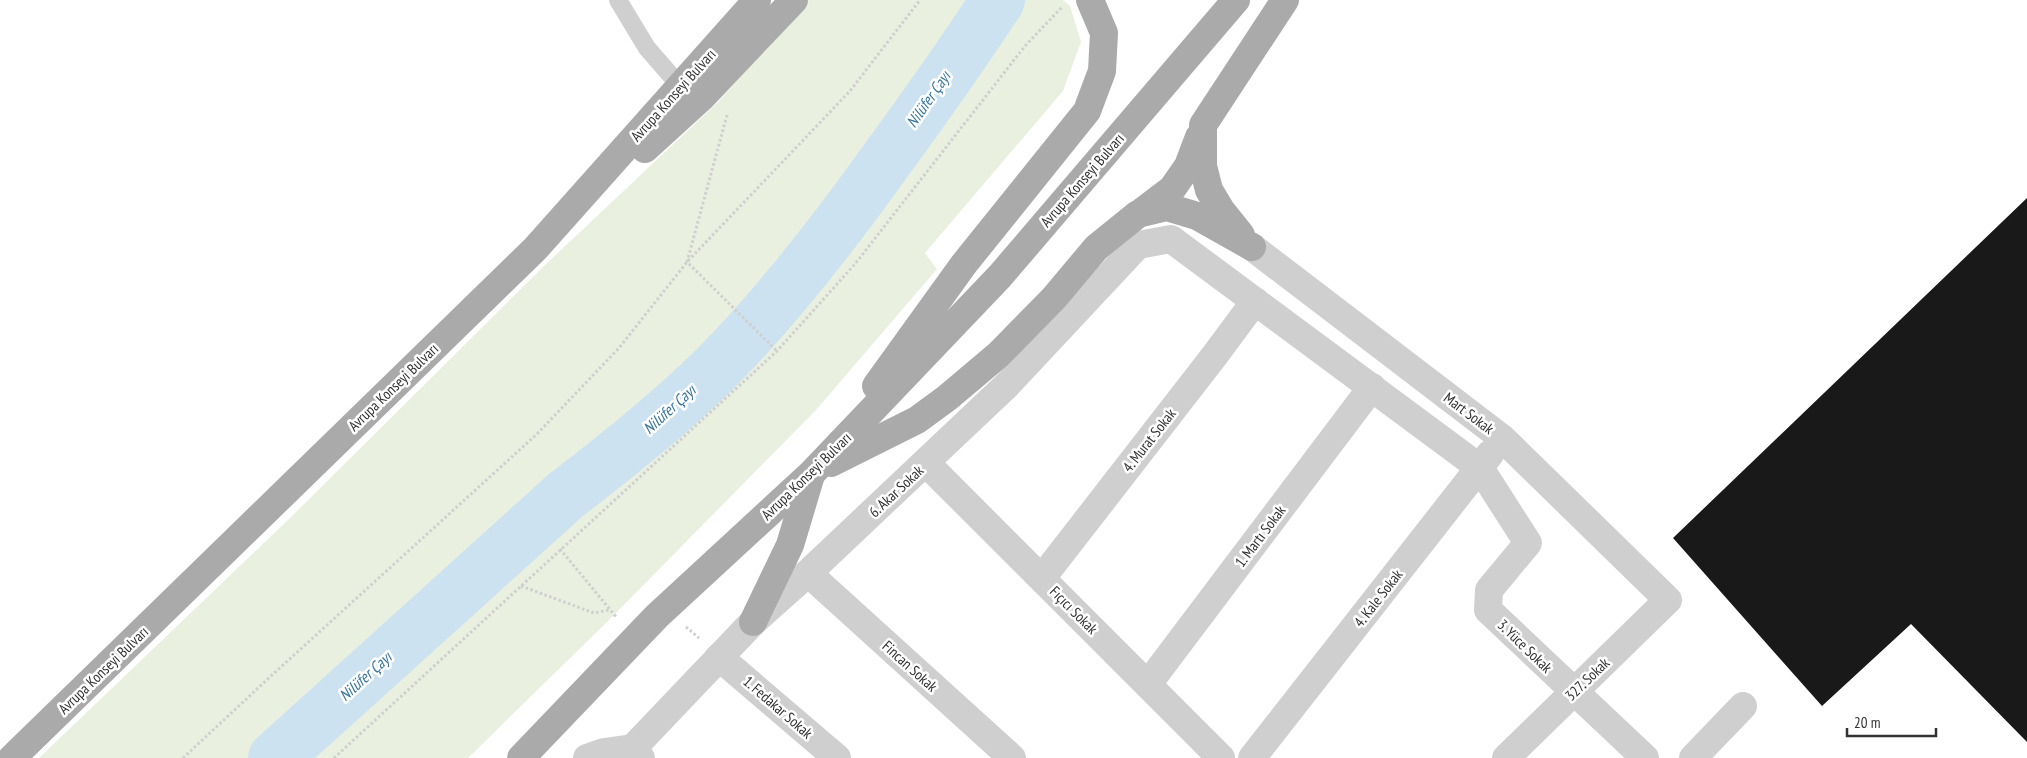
<svg xmlns="http://www.w3.org/2000/svg" width="2027" height="758" viewBox="0 0 2027 758" font-family="'PT Sans Narrow',sans-serif">
<rect width="100%" height="100%" fill="#fff"/>
<path fill="#e9f0e0" d="M809,0H1063L1070,6L1081,42L1063,91L925,253L937,269L816,410L607,622L468,758H39L291,517L544,266L718,102Z"/>
<g fill="none" stroke-linecap="round" stroke-linejoin="round">
<path stroke="#cce2f0" stroke-width="54" d="M275,758L566,495C617,456 667,416 713,371C775,309 828,241 879,170C920,114 960,58 998,0"/>
</g>
<path fill="#191919" d="M2027,198V742L1911,624L1822,706L1673,538Z"/>
<g fill="none" stroke-linecap="round" stroke-linejoin="round">
<g stroke="#cfcfcf" stroke-width="3" stroke-dasharray="2.5 2.5" stroke-linecap="butt">
<path d="M727,115L687,262L777,351"/>
<path d="M560,549L617,618"/>
<path d="M521,586L594,613L609,610"/>
<path d="M686,627L699,638"/>
<path d="M183,758L271,676L537,434L619,348L687,262L850,91L920,0"/>
<path d="M334,758L777,351L855,264L1025,46L1063,6"/>
</g>
<path stroke="#cfcfcf" stroke-width="18" d="M618,0L647,48L680,86"/>
<g stroke="#cfcfcf" stroke-width="28">
<path d="M1252,247L1502,438L1668,600L1506,758"/>
<path d="M926,463L1221,758"/>
<path d="M808,573L1012,758"/>
<path d="M1042,578L1215,355L1255,301"/>
<path d="M719,657L837,758"/>
<path d="M1148,684L1372,387"/>
<path d="M587,758L604,752L633,748L641,758"/>
<path d="M630,758L633,748L753,622L808,573L1007,385L1138,245L1171,239L1480,468L1528,543L1489,590L1488,610L1645,758"/>
<path d="M1252,758L1490,454"/>
<path d="M1693,758L1743,706"/>
</g>
<g stroke="#aaa" stroke-width="28">
<path d="M645,149L701,98L794,0"/>
<path d="M1143,211L1172,189L1188,166L1199,137"/>
<path d="M1241,235L1221,210L1209,190L1203,166V125L1285,0"/>
<path d="M876,386L964,264L1087,111L1102,71L1104,33L1090,0"/>
<path d="M831,463L917,420L947,398L998,355L1054,298L1096,248L1138,214L1167,207L1197,216L1252,247"/>
<path d="M753,622L790,545L811,475"/>
<path d="M12,758L535,249L757,0"/>
<path d="M521,758L657,616L812,473L1000,276L1236,0"/>
</g>
</g>
<g text-anchor="middle" dominant-baseline="central" stroke-width="5" stroke-linejoin="round" paint-order="stroke">
<g font-size="15" fill="#323232" stroke="#fff">
<text transform="translate(673 95) rotate(-48)">Avrupa Konseyi Bulvarı</text>
<text transform="translate(1082 180) rotate(-49)">Avrupa Konseyi Bulvarı</text>
<text transform="translate(393 387) rotate(-44)">Avrupa Konseyi Bulvarı</text>
<text transform="translate(1469 413) rotate(37)">Mart Sokak</text>
<text transform="translate(1149 440) rotate(-52)">4. Murat Sokak</text>
<text transform="translate(806 476) rotate(-44)">Avrupa Konseyi Bulvarı</text>
<text transform="translate(896 491) rotate(-43)">6. Akar Sokak</text>
<text transform="translate(1260 536) rotate(-53)">1. Martı Sokak</text>
<text transform="translate(1378 598) rotate(-52)">4. Kale Sokak</text>
<text transform="translate(1074 610) rotate(45)">Fıçıcı Sokak</text>
<text transform="translate(1525 646) rotate(44)">3. Yüce Sokak</text>
<text transform="translate(910 666) rotate(42)">Fincan Sokak</text>
<text transform="translate(103 670) rotate(-44)">Avrupa Konseyi Bulvarı</text>
<text transform="translate(1587 679) rotate(-44)">327. Sokak</text>
<text transform="translate(778 707) rotate(41)">1. Fedakar Sokak</text>
</g>
<g font-size="16" font-style="italic" fill="#38769d" stroke="#fff">
<text transform="translate(928 99) rotate(-55)">Nilüfer Çayı</text>
<text transform="translate(669 409) rotate(-42)">Nilüfer Çayı</text>
<text transform="translate(365 676) rotate(-42)">Nilüfer Çayı</text>
</g>
</g>
<path d="M1847 728v8h89v-8" fill="none" stroke="#323232" stroke-width="2.5"/>
<text x="1854" y="728" font-size="15" fill="#323232" stroke="#ffffff" stroke-width="4" paint-order="stroke">20 m</text>
</svg>
